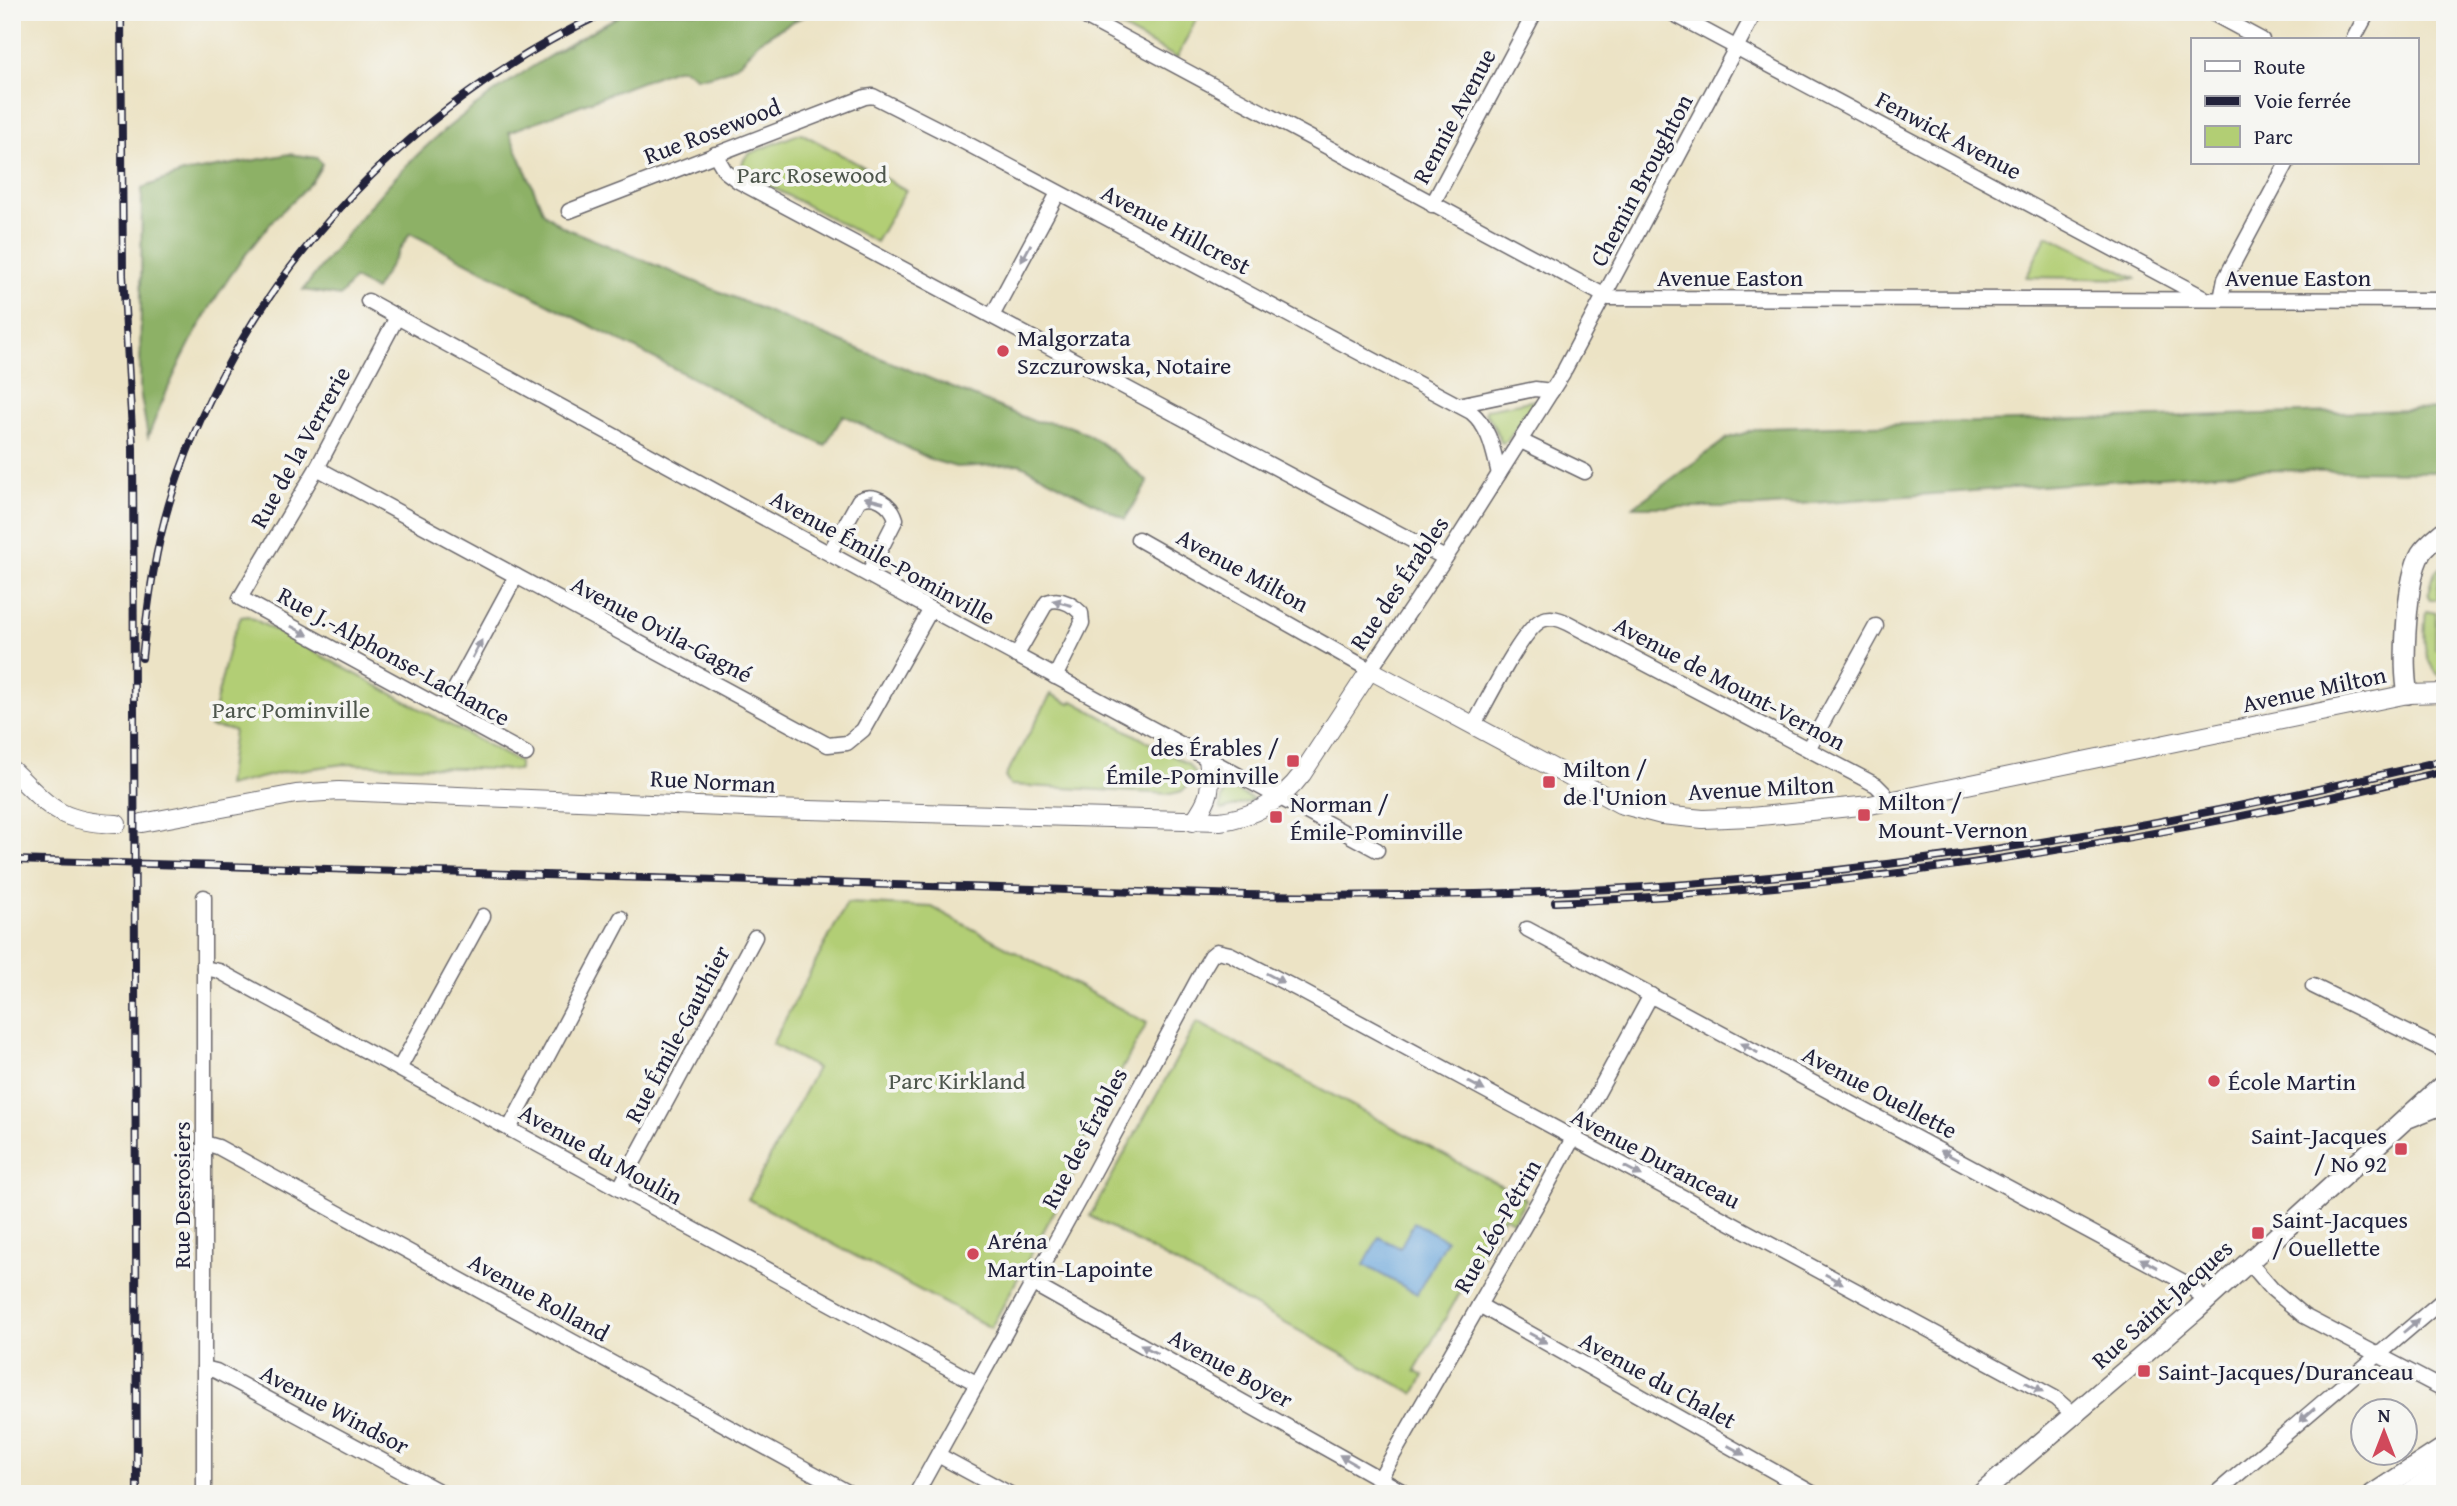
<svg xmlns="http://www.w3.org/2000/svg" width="2457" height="1506" viewBox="0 0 2457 1506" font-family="'Gentium Book Plus',serif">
<rect width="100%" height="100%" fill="#f6f6f2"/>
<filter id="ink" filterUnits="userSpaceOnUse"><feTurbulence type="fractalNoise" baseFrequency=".0143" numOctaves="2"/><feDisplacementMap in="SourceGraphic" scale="14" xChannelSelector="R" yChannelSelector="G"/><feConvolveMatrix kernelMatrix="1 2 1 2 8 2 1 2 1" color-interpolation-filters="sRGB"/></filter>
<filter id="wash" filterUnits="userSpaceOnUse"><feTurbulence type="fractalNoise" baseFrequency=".00686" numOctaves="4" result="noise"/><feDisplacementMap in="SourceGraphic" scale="28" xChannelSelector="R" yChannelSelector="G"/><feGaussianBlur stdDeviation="1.57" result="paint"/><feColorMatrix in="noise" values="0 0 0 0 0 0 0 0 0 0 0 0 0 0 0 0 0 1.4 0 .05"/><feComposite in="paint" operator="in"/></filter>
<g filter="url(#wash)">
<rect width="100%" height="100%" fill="#ece3c5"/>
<g fill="#b2ce74" stroke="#6a7858" stroke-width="2">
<path d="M1105,12H1200L1177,58L1114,24Z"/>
<path d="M801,133L906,190L876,242L751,176L742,167L743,161L748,154Z"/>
<path d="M2047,235L2137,279L2026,277Z"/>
<path d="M1536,400L1508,440L1503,443L1501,442L1491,420L1485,413L1486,409Z"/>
<path d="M2445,564V569H2439L2437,599H2430L2428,596L2435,571Z"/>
<path d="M2426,611L2436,613L2435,649L2445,650V680C2421,664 2423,637 2426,611Z"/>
<path d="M248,616L519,762V770L344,764L284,772L227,786L234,730L210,727L231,640L241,617Z"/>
<path d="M1051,694L1070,704L1073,701L1188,764L1198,777L1182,791L1171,794L1010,785L1005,777Z"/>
<path d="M1225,785L1254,800L1222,810L1220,807Z"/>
<path d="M847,903L932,907L1147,1023L1072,1163L1078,1167L991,1328L748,1199L817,1068L772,1044Z"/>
<path d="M1197,1022L1526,1199L1513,1221L1504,1216L1415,1371L1424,1376L1414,1394L1090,1216Z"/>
</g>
<g fill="#8db166" stroke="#586a50" stroke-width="2">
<path d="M626,12H814C795,19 777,30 760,41C753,46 751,51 746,57C734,69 713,78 696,77L684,69H675L509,132L544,213L563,227L1033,421C1042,422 1052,422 1061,424C1095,431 1122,461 1148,482L1125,519L1020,464L956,467L932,460L843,415L825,446L410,233L375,290L354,279L340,296L303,290C349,230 396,168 456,121C508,79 568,44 626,12Z"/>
<path d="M289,154L317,158L322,164C312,186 294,199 277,216C265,229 254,244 243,258C203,312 172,374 148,437L140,391L142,188L183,173Z"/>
<path d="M2445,409V472L2254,470L1759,507H1633L1728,438L1762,428Z"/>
</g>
<path fill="#6da7dc" stroke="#48648c" stroke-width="2" d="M1414,1222L1446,1240L1417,1294L1364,1265L1379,1237L1400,1248Z"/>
</g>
<g filter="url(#ink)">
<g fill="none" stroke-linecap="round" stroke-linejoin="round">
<g stroke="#69666b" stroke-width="17">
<g id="minor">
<path d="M1670,12L2203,297"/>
<path d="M2210,12L2262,40"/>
<path d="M1087,18L1609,298L2445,300"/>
<path d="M2353,40L2368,12"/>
<path d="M715,154L725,171L738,181L1445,558"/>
<path d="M1432,205L1535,12"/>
<path d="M569,211L865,97L873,96L964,142L1471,412C1490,428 1493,450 1499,474"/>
<path d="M2221,299L2225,279L2287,163"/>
<path d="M368,301L945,617L1377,850"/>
<path d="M992,316L1058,193"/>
<path d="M397,317L317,468L240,598L526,754"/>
<path d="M1565,369L1755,12"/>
<path d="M1458,405L1535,389L1552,391"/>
<path d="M1521,441L1585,472"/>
<path d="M317,468L828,745L847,743L863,730L931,609"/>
<path d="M1138,539L1370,670L1452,548L1563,373"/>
<path d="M830,552L859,500C874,492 891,503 896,519L868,574"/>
<path d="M1016,656L1047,602C1060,597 1072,604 1081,613L1082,623L1055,677"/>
<path d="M444,709L516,576"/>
<path d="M1473,726C1486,704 1522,629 1542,620C1551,616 1559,619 1568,623L1876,785L1884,793L1887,802"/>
<path d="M1808,749L1876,626"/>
<path d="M1527,929L2182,1281L2207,1300"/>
<path d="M204,968L219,971L976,1383"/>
<path d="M2313,986L2445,1051"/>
<path d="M399,1069L483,916"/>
<path d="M2410,1120L2445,1106"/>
<path d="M509,1129L621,918"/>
<path d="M204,1143L218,1147L851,1494"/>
<path d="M619,1189L755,937"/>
<path d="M2248,1261L2272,1289L2304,1316L2445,1390"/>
<path d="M1033,1284L1407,1494"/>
<path d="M1479,1305L1814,1494"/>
<path d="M204,1368L216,1371L444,1494"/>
<path d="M938,1455L1010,1494"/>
<path d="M1380,1478L1541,1197L1651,995"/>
<path d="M204,1494V897"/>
<path d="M916,1494L1088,1183L1205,966L1211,956L1217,951L1230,954L1303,992L2055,1398L2073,1414"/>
<path d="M2215,1494L2445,1298"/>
</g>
</g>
<g stroke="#69666b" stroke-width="20">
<g id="tertiary">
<path d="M12,770C51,809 60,822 117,824"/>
<path d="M1193,822C1211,797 1212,789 1208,759"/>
<path d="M142,823L296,794L339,791L770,809L1220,821C1253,817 1282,801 1302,774L1370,670L1620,804L1662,815L1703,819L1751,817L1870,805L2408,694L2445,693"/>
</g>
</g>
<g stroke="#69666b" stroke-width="22">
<g id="secondary">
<path d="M2408,694C2402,665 2406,578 2421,553C2427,544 2437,537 2445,530"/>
<path d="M1981,1494L2196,1310L2445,1083"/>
<path d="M2373,1494L2445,1447"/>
</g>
</g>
<g stroke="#69666b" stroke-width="27">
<path id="motorway" d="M2412,1494L2445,1471"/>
</g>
<use href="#minor" stroke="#fff" stroke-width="14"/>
<use href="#tertiary" stroke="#fff" stroke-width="18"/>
<use href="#secondary" stroke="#fff" stroke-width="19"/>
<use href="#motorway" stroke="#fff" stroke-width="24"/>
<g stroke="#22223b" stroke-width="8">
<g id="rail">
<path d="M121,12L123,275L133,448L137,1494"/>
<path d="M142,658C148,602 155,546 173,491C241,282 407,104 606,12"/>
<path d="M12,860L1245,895C1393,897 1541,895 1689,884C1944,865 2197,820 2445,760"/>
<path d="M1555,902C1855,891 2153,841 2445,771"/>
</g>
</g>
<use href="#rail" stroke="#f6f6f2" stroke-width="5" stroke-dasharray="16" stroke-linecap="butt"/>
</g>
<defs><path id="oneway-solid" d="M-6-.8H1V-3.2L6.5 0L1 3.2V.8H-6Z" transform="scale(1.75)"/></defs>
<g fill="#9c9ca7">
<use href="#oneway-solid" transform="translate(1026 253) rotate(118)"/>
<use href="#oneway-solid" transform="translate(874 500) rotate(-165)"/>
<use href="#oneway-solid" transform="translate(1062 603) rotate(-165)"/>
<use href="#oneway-solid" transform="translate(300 631) rotate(29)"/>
<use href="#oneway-solid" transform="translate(477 649) rotate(-62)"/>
<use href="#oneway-solid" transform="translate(1275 978) rotate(28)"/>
<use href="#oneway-solid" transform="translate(1749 1048) rotate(-152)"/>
<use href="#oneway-solid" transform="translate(1476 1086) rotate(29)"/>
<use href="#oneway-solid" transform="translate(1949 1155) rotate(-152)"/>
<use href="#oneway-solid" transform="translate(1633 1171) rotate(28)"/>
<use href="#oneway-solid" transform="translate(2149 1263) rotate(-152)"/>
<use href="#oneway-solid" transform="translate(1834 1279) rotate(28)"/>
<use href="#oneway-solid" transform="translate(2411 1326) rotate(-40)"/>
<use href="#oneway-solid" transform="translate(1538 1338) rotate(29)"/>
<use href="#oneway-solid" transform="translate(1149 1349) rotate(-151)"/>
<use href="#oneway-solid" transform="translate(2034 1387) rotate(28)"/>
<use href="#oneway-solid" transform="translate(2307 1415) rotate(139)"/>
<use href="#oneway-solid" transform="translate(1736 1450) rotate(29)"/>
<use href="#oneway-solid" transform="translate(1348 1460) rotate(-150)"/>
</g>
</g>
<g fill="#d1495b" stroke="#f6f6f2" stroke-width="2.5">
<circle cx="1003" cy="351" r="7"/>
<rect x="1286" y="754" width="14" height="14" rx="3.5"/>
<rect x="1542" y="775" width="14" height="14" rx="3.5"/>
<rect x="1857" y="808" width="14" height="14" rx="3.5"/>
<rect x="1269" y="810" width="14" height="14" rx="3.5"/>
<circle cx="2214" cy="1081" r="7"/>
<rect x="2394" y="1142" width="14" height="14" rx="3.5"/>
<rect x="2251" y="1226" width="14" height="14" rx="3.5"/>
<circle cx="973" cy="1254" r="7"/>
<rect x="2137" y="1364" width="14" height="14" rx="3.5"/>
</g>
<g text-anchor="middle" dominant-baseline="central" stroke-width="7" stroke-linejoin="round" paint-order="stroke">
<g font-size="24" fill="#22223b" stroke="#f6f6f2">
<text transform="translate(1454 116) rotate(-62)">Rennie Avenue</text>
<text transform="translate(712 131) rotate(-21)">Rue Rosewood</text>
<text transform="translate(1949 135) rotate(28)">Fenwick Avenue</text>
<text transform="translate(1641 180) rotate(-62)">Chemin Broughton</text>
<text transform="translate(1176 229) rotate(28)">Avenue Hillcrest</text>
<text x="1730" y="277">Avenue Easton</text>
<text x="2298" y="277">Avenue Easton</text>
<text transform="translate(300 447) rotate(-61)">Rue de la Verrerie</text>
<text transform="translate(883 557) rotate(29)">Avenue Émile-Pominville</text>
<text transform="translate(1243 570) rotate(29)">Avenue Milton</text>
<text transform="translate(1399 583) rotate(-56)">Rue des Érables</text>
<text transform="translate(662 629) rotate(28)">Avenue Ovila-Gagné</text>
<text transform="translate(394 656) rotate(29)">Rue J.-Alphonse-Lachance</text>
<text transform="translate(1730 683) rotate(28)">Avenue de Mount-Vernon</text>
<text transform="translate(2314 689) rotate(-12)">Avenue Milton</text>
<text transform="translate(713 781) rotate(3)">Rue Norman</text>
<text transform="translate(1761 788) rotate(-3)">Avenue Milton</text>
<text transform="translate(677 1034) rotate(-62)">Rue Émile-Gauthier</text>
<text transform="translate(1880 1092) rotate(28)">Avenue Ouellette</text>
<text transform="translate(1084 1138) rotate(-62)">Rue des Érables</text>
<text transform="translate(601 1154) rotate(29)">Avenue du Moulin</text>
<text transform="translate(1656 1158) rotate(28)">Avenue Duranceau</text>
<text transform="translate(181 1195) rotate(-90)">Rue Desrosiers</text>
<text transform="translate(1497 1226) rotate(-60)">Rue Léo-Pétrin</text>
<text transform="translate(539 1297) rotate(29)">Avenue Rolland</text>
<text transform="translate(2162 1304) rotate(-42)">Rue Saint-Jacques</text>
<text transform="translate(1231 1368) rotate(29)">Avenue Boyer</text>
<text transform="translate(1658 1380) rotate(29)">Avenue du Chalet</text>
<text transform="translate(335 1409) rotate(28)">Avenue Windsor</text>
</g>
<g font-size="24" fill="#4d564c" stroke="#f6f6f2">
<text x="812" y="174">Parc Rosewood</text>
<text x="291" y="709">Parc Pominville</text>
<text x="957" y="1080">Parc Kirkland</text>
</g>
<g font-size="24" fill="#22223b" stroke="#f6f6f2" text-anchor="start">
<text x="1017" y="337">Malgorzata<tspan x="1017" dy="28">Szczurowska, Notaire</tspan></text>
<text x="1279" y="747" text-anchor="end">des Érables /<tspan x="1279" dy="28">Émile-Pominville</tspan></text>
<text x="1563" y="768">Milton /<tspan x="1563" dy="28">de l'Union</tspan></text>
<text x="1878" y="801">Milton /<tspan x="1878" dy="28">Mount-Vernon</tspan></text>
<text x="1290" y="803">Norman /<tspan x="1290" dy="28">Émile-Pominville</tspan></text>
<text x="2228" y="1081">École Martin</text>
<text x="2387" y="1135" text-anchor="end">Saint-Jacques<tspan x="2387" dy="28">/ No 92</tspan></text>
<text x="2272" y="1219">Saint-Jacques<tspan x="2272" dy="28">/ Ouellette</tspan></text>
<text x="987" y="1240">Aréna<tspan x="987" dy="28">Martin-Lapointe</tspan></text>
<text x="2158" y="1371">Saint-Jacques/Duranceau</text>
</g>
</g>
<rect width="2457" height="1506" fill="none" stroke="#f6f6f2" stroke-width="42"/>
<rect x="2191" y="38" width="228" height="126" fill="#f6f6f2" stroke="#a1a1a9" stroke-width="2"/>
<rect x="2205" y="61" width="35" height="10" fill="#ffffff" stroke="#a1a1a9" stroke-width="2"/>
<text x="2254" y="74" font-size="21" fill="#22223b">Route</text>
<rect x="2205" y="96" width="35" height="10" fill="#22223b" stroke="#a1a1a9" stroke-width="2"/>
<text x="2254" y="108" font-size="21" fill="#22223b">Voie ferrée</text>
<rect x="2205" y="126" width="35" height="21" fill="#b2ce74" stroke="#a1a1a9" stroke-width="2"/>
<text x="2254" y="144" font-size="21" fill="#22223b">Parc</text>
<g transform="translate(2384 1432)"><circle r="33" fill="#f6f6f2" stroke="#a1a1a9" stroke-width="2"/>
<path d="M0-5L12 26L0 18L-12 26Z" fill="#d1495b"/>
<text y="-10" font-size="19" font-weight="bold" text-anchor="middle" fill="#22223b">N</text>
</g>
</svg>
